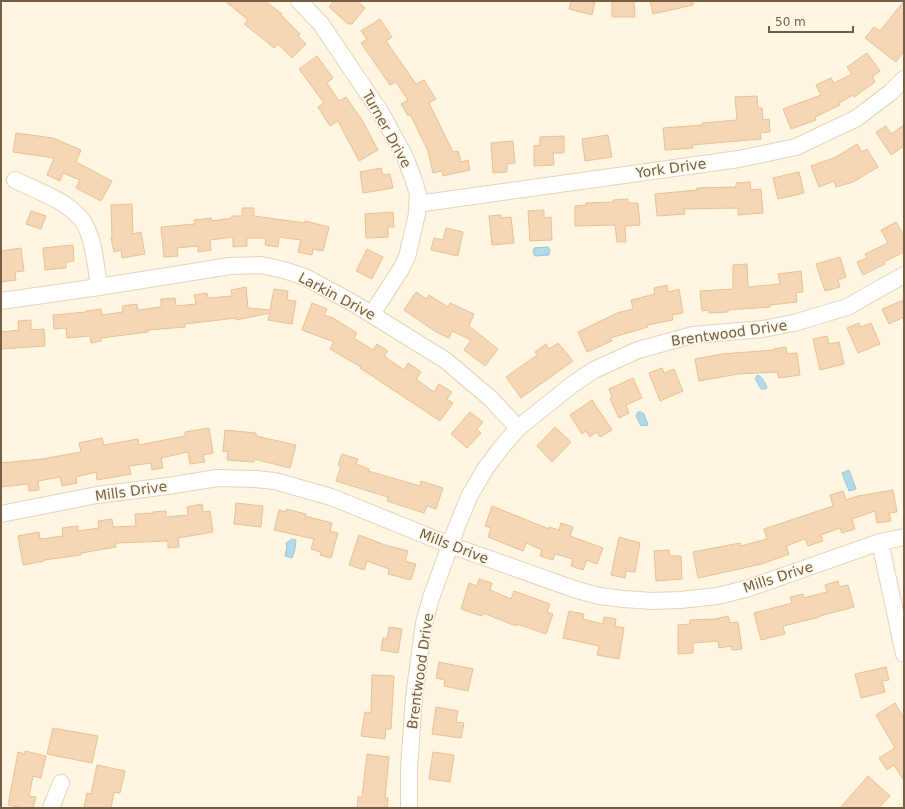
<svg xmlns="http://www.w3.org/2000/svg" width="905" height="809" viewBox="0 0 905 809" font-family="'DejaVu Sans',sans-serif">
<rect width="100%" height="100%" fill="#fef6e0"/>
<g fill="#b3dae9" stroke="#99c8db">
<path d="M548,247L550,250L549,255L535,256L533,253L534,248Z"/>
<path d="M758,375C763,378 765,383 767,387L766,389H761L755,378Z"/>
<path d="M638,412H641L644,414L646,420L648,424L647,426L643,425L641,426L636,416Z"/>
<path d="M849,470L856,489L849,491L842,473Z"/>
<path d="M292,539L296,540L295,549L292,558L285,556L287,547L286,543Z"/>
</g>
<g fill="#f5d7b6" stroke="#e9c095">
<path d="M225,1H265L282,14L281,15L300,34L298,36L306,44L292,58L278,44L274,48L262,38L244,24L248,20Z"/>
<path d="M334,1H357L365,8L352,24H348L329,7Z"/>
<path d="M571,1H595L592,15L569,9Z"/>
<path d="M612,1H634L635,17H612Z"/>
<path d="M650,1H693V5L653,14Z"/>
<path d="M904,1V51L896,62L865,38L874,27L880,31Z"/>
<path d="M380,19L392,37L386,41L416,84L424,80L436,99L429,103L453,152L458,151L461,162L468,160L470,170L443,176L442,171L433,173L428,151L410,114L408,116L401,104L408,100L396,82L390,85L361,43L367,39L361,31Z"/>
<path d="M867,53L880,71L872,77L875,82L854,97L853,95L839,103L840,105L815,117L816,120L791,129L783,109L821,95L816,85L831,78L834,83L852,74L847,67Z"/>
<path d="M317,56L333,78L327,83L339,101L346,97L362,120L378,150L359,161L338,121L330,126L318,107L324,103L299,69Z"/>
<path d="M757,96L758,108H762L763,120L769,119L770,132L760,133L761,139L692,145L693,148L665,150L663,128L702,125V123L737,120L735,97Z"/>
<path d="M904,125V146L891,155L876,132L886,126L891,134Z"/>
<path d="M16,133L53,138L81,150L76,162L112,181L101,201L76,188L80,180L63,173L60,181L47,175L54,158L13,152Z"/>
<path d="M608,135L612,157L585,161L582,139Z"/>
<path d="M564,136V153H553L554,165L534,166V146L540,145V137Z"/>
<path d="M513,141L515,163L507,164V172L493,173L491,143Z"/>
<path d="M857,144L862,152L867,149L878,167L853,182L836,187L834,181L819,187L811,166L836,157Z"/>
<path d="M381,168L383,175L390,174L393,188L363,193L360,172Z"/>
<path d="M799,172L804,193L778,199L773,178Z"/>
<path d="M750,182L751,190L761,189L763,213L738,215V208L684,209L685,214L657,216L655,194L697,190V188L736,187V183Z"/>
<path d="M628,199V203H638L640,225L625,226L626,242H617L615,225L575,226V206L586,205V203L614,202L613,200Z"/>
<path d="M132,204L133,234L141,232L145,254L122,258L121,250L114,252L111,238L112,237L111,205Z"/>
<path d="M242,208H254V216L305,223V221L329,227L323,251L313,249L312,255L298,252L301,240L279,237L278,247L265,245L266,238H247V246L233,247V237L210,240L211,250L198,252V246L177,248L178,256L164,257L161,227L195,224L194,220L211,218L212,221L232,218V216H242Z"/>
<path d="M544,210V218L551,217L552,240L530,241L528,211Z"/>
<path d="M31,211L46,216L41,229L26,224Z"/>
<path d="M393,212L394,227H388V237L366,238L365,214Z"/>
<path d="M501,215V218L511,217L514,243L492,245L489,216Z"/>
<path d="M896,222L904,236V252L884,262L885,264L863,275L857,262L867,258L865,254L888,243L881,230Z"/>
<path d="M446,228L463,232L458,256L431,250L434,238L443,240Z"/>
<path d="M73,245L74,261L66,262V268L45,270L43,248Z"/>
<path d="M21,248L24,271L15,272L16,280L1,282V251Z"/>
<path d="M367,249L383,257L372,279L356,271Z"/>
<path d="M840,257L846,277L838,280L840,287L825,291L816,264Z"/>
<path d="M747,264L748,287L780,284L778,274L801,271L803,292L796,293L797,302L770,305V307L728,310V312L709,313V310L702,311L700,291L733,289V265Z"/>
<path d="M667,285L668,292L679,289L683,313L672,315L673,320L647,325L648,327L610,338L612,341L587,352L578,332L617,313L633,309L631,300L655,294L654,288Z"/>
<path d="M246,287L248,308L270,310L274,289L288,291L287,300L296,301L292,324L268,320L270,313L236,320V318L185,324V327L148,330V332L101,338V341L91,343L90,336L67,338L66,328L54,329L53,315L86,312V311L101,309L102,315L123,312L122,306L137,304L138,310L161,307V299L175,298L176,306L196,304L194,295L207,293L208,298L232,296L231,290Z"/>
<path d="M416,292L427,299L429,295L448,307L450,303L474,314L469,326L498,349L485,366L464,350L471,340L452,331L449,338L436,332L404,310Z"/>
<path d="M904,300V317L889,324L882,309Z"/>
<path d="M312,303L327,309L324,315L333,318L357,333L354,338L373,350L377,344L388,351L384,356L404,370L408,363L421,372L416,379L434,392L439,384L452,392L447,399L453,403L440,421L360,368L361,367L330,349L334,342L302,330Z"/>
<path d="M31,320V330L44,329L45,346L1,349V332L19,330L18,321Z"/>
<path d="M859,323L861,327L871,323L880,344L858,353L847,328Z"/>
<path d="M827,336L829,344L839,342L844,364L820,370L813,339Z"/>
<path d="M558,343L573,361L521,398L506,377L537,355L535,352L546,344L549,349Z"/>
<path d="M786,347L787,354L797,353L800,375L779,378L777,372L738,374L699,381L695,359L722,354L774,350V349Z"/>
<path d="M662,368L664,373L674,369L683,391L660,401L649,373Z"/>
<path d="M633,378L642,398L626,405L629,413L619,418L610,399L612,398L609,389Z"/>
<path d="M592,400L612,430L600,437L596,432L590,437L586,431L582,434L570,415Z"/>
<path d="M470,412L483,422L477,429L481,433L467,448L451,434Z"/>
<path d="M555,427L571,442L552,462L537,446Z"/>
<path d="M209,428L213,453L203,455L205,462L190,464L188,452L161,458L163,468L152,470L151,463L129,466L131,474L97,480L96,472L76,477L77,483L62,486L60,477L38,481L39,490L29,491L28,484L1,487V463L42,459L81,452L79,443L102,438L104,445L138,439L139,445L185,436V432Z"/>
<path d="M225,430L256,433V436L296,445L290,468L254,459V462L227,460L228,451L223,452Z"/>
<path d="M342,454L358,459L356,464L369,469L368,471L420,486L421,481L443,488L436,509L427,506L424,513L387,501L388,497L336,481L341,466L338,465Z"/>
<path d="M893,490L897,512L889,513L891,521L877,523L875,511L852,519L855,529L842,533L840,528L821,535L823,541L808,546L805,539L786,546L789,554L762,564L698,578L693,552L740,543L741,546L767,539L764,529L833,506L830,495L843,491L846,500L858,496Z"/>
<path d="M236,503L263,506L261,527L234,524Z"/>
<path d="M202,504L203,512L210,511L213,532L178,538L179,547L168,548V541L115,543L116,547L81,553V555L44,560V561L23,565L18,536L39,532L40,539L63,536L62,528L78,526V531L99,528L98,521L112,519L113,527L136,526L135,514L153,513V512L166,511V517L188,515L187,507Z"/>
<path d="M492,506L549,529V527L559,530L561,523L573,527L570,536L603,548L597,564L587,560L583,570L571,566L573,559L555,554L553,560L540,556L542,550L526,543L523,551L488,537L491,528L485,526Z"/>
<path d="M286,509L306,514L305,516L332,523L330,531L338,533L331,558L320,555L321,552L311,549L314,539L274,530L279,510L286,512Z"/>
<path d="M359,535L385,545L408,551L405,561L416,564L411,580L388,574L389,569L367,561L364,570L349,565Z"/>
<path d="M619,537L640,543L635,572L626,571L625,578L611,575Z"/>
<path d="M669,550L670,556H681L682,579L656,581L654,551Z"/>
<path d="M479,579L492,583L490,590L511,599L514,591L550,604L547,612L553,614L546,634L517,624L516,626L483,613L482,616L461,609L469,583L477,586Z"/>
<path d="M838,581L839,587L848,585L854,607L820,616V617L783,626L785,634L761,640L754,613L792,603L790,597L803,594L804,598L827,592L825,585Z"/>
<path d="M569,611L584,614L583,619L603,624L604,617L616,619L615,626L624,628L619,659L597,655L599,646L563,638Z"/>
<path d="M728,616L730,623L738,622L742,649L732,650L731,646L719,648L718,641L693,643V653L678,654V625L690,624V620L715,619Z"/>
<path d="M389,627L402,629L398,653L381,650L383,638L387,639Z"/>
<path d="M439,662L473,669L468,691L444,686L445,680L436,678Z"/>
<path d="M886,667L889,680L882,681L885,692L861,698L855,674Z"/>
<path d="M372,675L394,676L391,729H386L385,739L361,736L365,712L371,713Z"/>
<path d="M895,703L904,718V781L894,765L887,770L879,758L895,748L876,715Z"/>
<path d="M436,707L458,711L456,722L464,723L461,738L432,734Z"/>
<path d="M53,728L98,736L92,763L47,754Z"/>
<path d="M25,751L46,756L41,778L33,776L29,796L36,797L33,808H23L8,805L18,752L25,754Z"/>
<path d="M433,752L454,755L450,782L429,779Z"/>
<path d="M367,754L389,757L385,798H388L387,808H357L358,797H362Z"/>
<path d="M97,765L125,771L120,793L114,792L111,808H84L87,793L91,794Z"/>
<path d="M868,776L890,796L879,808H840Z"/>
</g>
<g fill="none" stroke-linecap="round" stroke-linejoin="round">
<g stroke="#e3d3bb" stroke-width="18">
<g id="minor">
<path d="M299,1L321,24L381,113L405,157L413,178L418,194L417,214L407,257L401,269L372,314"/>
<path d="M15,180C39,192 76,203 87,229C95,247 96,268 99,287"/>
<path d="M417,204L739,159L796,147L857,118L891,92L904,79"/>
<path d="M1,301L99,287L230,266L261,265L284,270L305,277L353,303L445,360L490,398L518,428"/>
<path d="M1,514L97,495L168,486L217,478L255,479L275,481L331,497L450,545L574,589L599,596L624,599L652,601L680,600L718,596L749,588L880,542L904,537"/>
<path d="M880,542L904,654"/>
<path d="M51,808L61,783"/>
<path d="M409,808V767L414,697L424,623L431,598L457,526L469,497L485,469L501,448L518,428L573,384L594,370L638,350L693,335L763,329L794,323L847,307L904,275"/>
</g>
</g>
<use href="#minor" stroke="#fff" stroke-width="16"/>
</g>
<g text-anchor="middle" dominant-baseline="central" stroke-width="3" stroke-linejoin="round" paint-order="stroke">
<g font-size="14" fill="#765d46" stroke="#fff9e8">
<text transform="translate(387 129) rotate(61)">Turner Drive</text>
<text transform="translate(671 168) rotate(-8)">York Drive</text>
<text transform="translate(337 296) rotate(28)">Larkin Drive</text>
<text transform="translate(729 333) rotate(-8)">Brentwood Drive</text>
<text transform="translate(131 491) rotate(-8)">Mills Drive</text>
<text transform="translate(454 546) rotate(21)">Mills Drive</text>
<text transform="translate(778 577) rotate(-18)">Mills Drive</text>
<text transform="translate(420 671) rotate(-82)">Brentwood Drive</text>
</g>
</g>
<rect width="905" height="809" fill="none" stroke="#765d46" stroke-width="4"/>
<path d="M769 26v6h84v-6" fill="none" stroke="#765d46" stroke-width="2"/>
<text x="775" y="26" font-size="12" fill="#765d46" stroke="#fff9e8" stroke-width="3" paint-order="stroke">50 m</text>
</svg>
